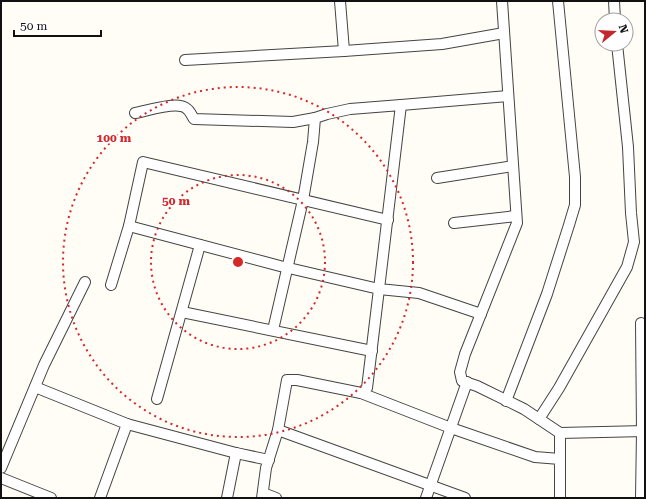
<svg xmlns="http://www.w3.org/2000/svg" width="646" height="499" viewBox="0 0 646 499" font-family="'Roboto Serif',serif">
<rect width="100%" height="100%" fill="#fffdf5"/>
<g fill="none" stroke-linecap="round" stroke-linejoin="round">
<g stroke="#444" stroke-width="12">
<g id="minor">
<path d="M340,1L344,51"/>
<path d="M502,1L517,223L465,354L460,372L462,381L477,386L524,409L560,433L645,431"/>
<path d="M614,1L615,20"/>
<path d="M185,60L344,51L442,44L504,33"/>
<path d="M401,105L508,96"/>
<path d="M135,113C147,111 178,100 187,109C190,111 192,116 194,119L293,122L315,118L327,114L350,109L401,105L379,289L419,293L481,314"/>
<path d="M437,178L513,166"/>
<path d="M454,223L516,216"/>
<path d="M129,226L143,162L388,220"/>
<path d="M111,285L129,226L280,266L379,289L367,388L361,393L297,380H287L278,430L465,498"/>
<path d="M182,312L372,351"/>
<path d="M641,323L642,431L641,498"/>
<path d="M273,330L303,200L313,142L315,118"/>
<path d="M35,387L127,424L100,498"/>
<path d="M361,393L451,428L535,457L560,459V498"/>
<path d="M157,399L200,245"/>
<path d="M506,401L547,294L569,225L575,205V177L558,1"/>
<path d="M539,419L559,388L627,267L634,242L631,213L628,147L617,44"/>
<path d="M127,424L236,453L269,460"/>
<path d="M560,459V433"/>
<path d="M1,468L44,365L85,282"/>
<path d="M1,478L51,498"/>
<path d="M263,493L276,498"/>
<path d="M227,498L236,453"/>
<path d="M262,498L266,468L278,430"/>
<path d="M426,498L467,382"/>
</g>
</g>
<use href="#minor" stroke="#fff" stroke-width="10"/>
</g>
<g fill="none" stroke="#d62828" stroke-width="2" stroke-dasharray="2 4">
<circle cx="238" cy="262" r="87"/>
<circle cx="238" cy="262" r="175"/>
</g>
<circle cx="238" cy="262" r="6" fill="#d62828" stroke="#fff" stroke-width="2"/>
<g font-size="12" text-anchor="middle" font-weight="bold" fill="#d62828" stroke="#fff" stroke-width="4" stroke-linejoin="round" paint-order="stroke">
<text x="114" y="142">100 m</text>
<text x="176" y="205">50 m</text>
</g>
<rect width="646" height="499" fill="none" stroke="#111111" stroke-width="4"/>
<g transform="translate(614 32) rotate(72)"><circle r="19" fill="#ffffff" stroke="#a0a0a0"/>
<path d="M0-3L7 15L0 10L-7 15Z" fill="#c4262e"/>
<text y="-6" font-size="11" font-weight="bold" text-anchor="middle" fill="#111111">N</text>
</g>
<path d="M14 30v6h87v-6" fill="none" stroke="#111111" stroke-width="2"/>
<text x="20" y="30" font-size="12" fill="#111111" stroke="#ffffff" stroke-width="3" paint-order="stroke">50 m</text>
</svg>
